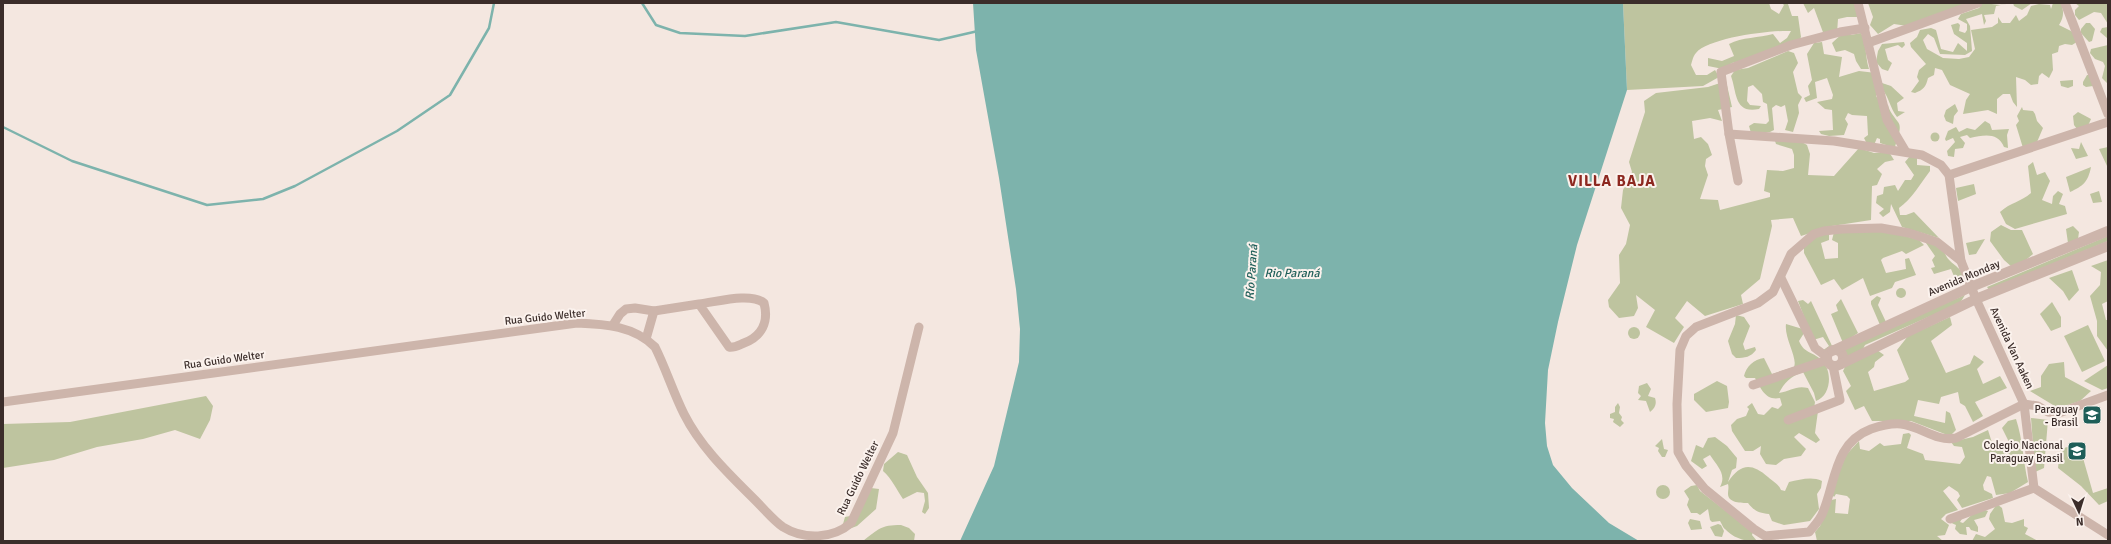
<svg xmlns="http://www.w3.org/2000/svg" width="2111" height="544" viewBox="0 0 2111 544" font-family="Signika,sans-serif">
<rect width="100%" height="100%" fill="#f4e7e0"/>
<g fill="#bec49f">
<path d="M1623,3H1769L1771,9L1779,14L1784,5L1782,3L1788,4L1792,16H1798L1801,37L1795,48L1732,63L1723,69L1708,66V58L1722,61L1734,56L1729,44C1742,37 1759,38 1773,34L1780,43L1787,38L1791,31C1771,30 1708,38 1696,53C1693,56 1692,62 1691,65L1696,75H1707L1715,70L1719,77L1703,86L1627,90Z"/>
<path d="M1803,3H1856L1858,17H1847L1838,19L1837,33L1824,35L1814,8L1808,13Z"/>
<path d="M1868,3H1969L1907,26L1894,24L1878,34L1870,25L1873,17Z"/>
<path d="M1983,3L2000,5L2011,3L1996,6L1994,14L1984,15L1986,21L1984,25L1982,14L1966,19L1970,26L1972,51L1965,55L1940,54L1934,38L1928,34L1923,40L1927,49L1943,58L1959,59L1969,57L1975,49L1971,30L1992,27L1998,23V17L2002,23H2010L2016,15L2019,21L2027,15L2031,6L2039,4L2050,5L2051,9L2053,3H2061C2064,12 2064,17 2059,25L2071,31L2080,40L2072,45L2065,44L2059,46L2058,52L2052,54L2053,70L2049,78L2042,73L2039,76L2038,84L2031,85L2025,80L2016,77L2017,107L2013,102L2010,94H2003L1997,99V114L1988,110L1963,114L1966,100L1970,94L1950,85L1942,70L1935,68L1934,75L1928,78C1926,87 1923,90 1915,93L1911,92L1919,81L1917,77L1919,70L1926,64L1911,47L1910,43L1917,37L1920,30L1931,28L1936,30L1941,49L1953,52L1958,43L1967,51V43L1954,34L1951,25L1958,23L1960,25L1959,31L1965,33L1967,30V24L1958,19L1961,14L1979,8Z"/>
<path d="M2013,3H2032L2022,10L2014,6Z"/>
<path d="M2075,3H2108V24L2101,13L2094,12L2079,20L2075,15V10L2079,6Z"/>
<path d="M2086,23H2090L2095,29L2092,41L2089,42L2081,33V29Z"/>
<path d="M2108,27V37L2107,38L2100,32L2102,28Z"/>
<path d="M1844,32L1851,35L1861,33C1867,44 1865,57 1869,69H1861L1856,61L1854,54L1845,50L1836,52L1832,43Z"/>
<path d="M1822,42L1824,54L1842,57L1839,77L1859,71L1876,73L1880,90L1876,96L1880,102L1888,105C1890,113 1894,116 1898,122C1903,128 1896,141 1895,148L1880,143V139L1877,138L1874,145L1866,142L1864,138L1868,135L1867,116L1852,115L1848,113L1845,119L1848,124L1844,135L1829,136L1821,134L1819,131L1833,130L1832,110L1825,109L1817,102L1832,99L1833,95L1827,78L1815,82L1817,98L1806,102L1804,98L1810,95L1808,86L1812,80L1807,54L1814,43Z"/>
<path d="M1904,42L1905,45L1902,48L1898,45L1885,49L1888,60L1892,63L1888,71L1882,69L1876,62L1878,51L1882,44Z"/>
<path d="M2108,45V84L2102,78L2105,66L2103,62L2095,59L2090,53L2091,49Z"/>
<path d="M1788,51L1794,53L1798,63L1793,72L1798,93L1802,97L1798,105L1799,113L1793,132L1785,130L1788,121L1785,105L1781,107L1776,105L1772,108L1774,130L1770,132L1751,133L1749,126L1754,123L1766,124L1769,121L1767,104L1763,102L1762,94L1753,85L1748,87L1747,101L1750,105L1761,106L1759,109C1734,114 1737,93 1731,76L1735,70L1748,68Z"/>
<path d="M2087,75H2093V86L2086,87L2083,85V82Z"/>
<path d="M2073,80V86L2068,88L2061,86L2060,81Z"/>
<path d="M1726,81L1732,107L1718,110L1722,121L1710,118L1692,121L1694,139L1701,137L1708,144L1712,155L1706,159L1705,166L1708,175L1700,199L1718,200L1720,210L1770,197V193L1764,191L1767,170L1783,171L1794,168V155L1792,149L1776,144L1774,138L1800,141L1807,145L1810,154L1808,175L1834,176L1859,148L1874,153L1889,152L1894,160L1885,162L1877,169L1882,174L1877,185L1872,186L1871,220L1832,226L1801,236L1793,218L1771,220L1772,226L1760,279L1741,295L1743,304L1705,316L1687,301L1675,318L1684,327L1674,343L1646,327L1655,310L1636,295L1638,308L1634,316L1619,318L1609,307L1608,300L1620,283L1619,255L1626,244L1630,225L1621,208L1623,190L1632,172L1629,162L1645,112L1644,101L1656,93L1708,87Z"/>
<path d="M1882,83L1891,86L1904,98L1897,103L1898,111L1905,112L1897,117C1890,108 1889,97 1882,89Z"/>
<path d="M1955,104L1958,111L1954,116L1953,124L1946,121L1944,116L1946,110Z"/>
<path d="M2022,107L2023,110L2033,111L2035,114L2037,121L2043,128L2037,142L2023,148L2016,125L2019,121L2017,116Z"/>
<path d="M2078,112L2091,119L2087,128L2077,129L2074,125L2073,116Z"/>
<path d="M1985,121L1990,124L1992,130L2009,129L2007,135L2008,148L2004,147C1998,132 1984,135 1970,138L1967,135L1960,137L1965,143L1963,148L1955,149L1954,157L1948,156L1947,151L1955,142L1953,138L1946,141L1945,139L1948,131L1956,127L1959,132L1967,128L1975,130Z"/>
<circle cx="1935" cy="137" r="4.5"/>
<path d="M2081,142L2088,156L2076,159L2071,148L2079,149Z"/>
<path d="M2108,147V168L2099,149Z"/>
<path d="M1910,156L1917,158V165L1930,166V171C1920,184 1912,199 1899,208L1900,215H1906L1914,212L1939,238L1902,227L1891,204L1890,212L1883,217L1879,213L1884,209L1876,203L1877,196L1883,194L1884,187L1895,185L1898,191L1905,180H1911L1914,175L1905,162Z"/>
<path d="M2033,162L2037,175L2045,172L2050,181L2042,200L2052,204L2053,196L2058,191L2063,194L2059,204L2065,206L2067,214L2015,229L2006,224L2000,212C2011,202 2021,202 2031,193L2028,166Z"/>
<path d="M2091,167C2088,182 2083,186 2070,192L2066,177Z"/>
<path d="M1974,184L1976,194L1958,201L1956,188Z"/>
<path d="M2099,191L2102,202L2093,203L2090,194Z"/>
<path d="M2001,225L2011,230H2022L2033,254L2021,264L2012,267L2004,260L1990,241L1991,232Z"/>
<path d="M2073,226L2079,232L2078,239L2068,243L2066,229Z"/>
<path d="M1888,231L1919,240L1924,245L1906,254L1902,251L1883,258L1881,260L1886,273L1906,269L1905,259L1909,258L1916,275L1895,282L1892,288L1870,296L1863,278L1842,290L1834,279L1821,285L1804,253V245L1813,238L1829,232V240L1821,243L1825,259L1838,258V243L1832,240L1834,232Z"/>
<path d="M2108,236V241L1989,290L1987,287Z"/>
<path d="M1985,239L1976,254L1969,255L1966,243Z"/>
<path d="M1926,243H1933L1944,250C1947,266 1964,264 1964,282L1958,286L1951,269L1934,274L1931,268L1935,267L1932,260L1935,256Z"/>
<path d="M2108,260V301L2102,304L2106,320H2108V351L2097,336V321L2090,296L2100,285L2101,272L2091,266Z"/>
<path d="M2072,270L2079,290L2069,301L2063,291L2049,278Z"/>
<circle cx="1901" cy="293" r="5"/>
<path d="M1965,295L1960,303L1865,345L1858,359L1877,350L1884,355L1875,362L1874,367L1868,372L1874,391L1905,382L1909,379L1897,350L1908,336L1950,317L1952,325L1931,341L1946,373L1970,364L1974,355L1984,362L1977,369L1983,384L2000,376L2007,388L1975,402L1983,416L1973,422L1965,406L1960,403L1958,392L1941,397L1939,404L1918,400L1914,416L1945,423L1946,411L1950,413L1956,430L1950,436L1911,421H1872L1864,406L1855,410L1846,391L1851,386L1843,371L1846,365L1857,359L1843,355V347Z"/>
<path d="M1877,296L1881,298L1878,305L1886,322L1880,325L1871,304V301Z"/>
<path d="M1841,299L1858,333L1843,343L1831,314L1838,311L1836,305Z"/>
<path d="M1803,300L1808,304L1811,301L1833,348L1828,351H1822L1829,346L1823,337L1813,340L1798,301Z"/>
<path d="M2052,302L2061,317V327L2051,331L2040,314Z"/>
<path d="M1736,315L1744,317L1750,326L1743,344L1745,350L1755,347L1756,350C1751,357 1745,358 1736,358L1732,354L1728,341L1735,324Z"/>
<path d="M1786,324L1806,330L1799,341C1805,355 1814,351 1822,361C1833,371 1831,396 1816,401L1814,393L1803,372C1791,376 1784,383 1779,393C1791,391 1796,385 1808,388L1815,402L1814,409L1818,411L1815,433L1820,440L1816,443L1799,433L1794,437L1806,449L1801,456L1784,459L1776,465L1766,464L1760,454L1761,446L1753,451H1745L1732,431L1731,425L1737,419L1746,416L1749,409L1747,407L1752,403L1758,414L1764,415L1772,407L1778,409L1782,405L1780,398C1766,401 1761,389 1755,378H1746L1744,376C1746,367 1754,359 1764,358L1772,374L1794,367C1798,358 1784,338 1786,324Z"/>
<path d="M2088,325L2105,361L2082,372L2064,336Z"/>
<circle cx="1634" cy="333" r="6"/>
<path d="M2064,362L2065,377L2091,391L2080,401L2058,408L2030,391L2041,387V376L2049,364Z"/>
<path d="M2108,365V388L2102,390L2084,381Z"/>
<path d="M1717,381L1727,386L1729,402L1728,408L1706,412L1694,400V394Z"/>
<path d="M1647,383L1651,389L1648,396L1655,398C1657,404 1655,408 1650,412L1646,401L1638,400L1641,396L1638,393L1639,386Z"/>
<path d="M206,396L213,406L210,420L200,439L175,430L143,439L97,447L54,460L3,468V424L70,422Z"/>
<path d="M1618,403L1620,407L1619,413L1622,417L1621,420L1624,423L1620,427L1613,422L1614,419L1610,418V414L1615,412V407Z"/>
<path d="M2031,418L2048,420L2044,468L2035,472Z"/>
<path d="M2016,419C2023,440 2023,461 2028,482L2010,493L1996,495L1991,477L1987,476L1983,485L1984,490L1992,494L1993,498L1962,508L1957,500L1960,496L1958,492L1949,486L1943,491L1958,510L1946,514L1941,519L1949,525L1945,535L1937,536L1943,541H1817L1815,532L1820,526L1831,500L1836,499L1835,513L1848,514L1850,499L1847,496L1836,494L1834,497L1831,493L1846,455L1859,441L1860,449L1869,451L1880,443L1884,446L1901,444L1903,434L1909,433L1911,435L1907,448L1923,454L1925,460L1960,464L1965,457L1962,447L1954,446L1951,442L1973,437L1988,430L1993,446L2002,451L2010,444L2002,428L2008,421Z"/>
<path d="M1715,437L1727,446L1737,458L1736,468L1732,470L1728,482C1740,464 1751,462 1768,477C1773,482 1778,483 1781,490L1785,491L1789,482C1800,480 1811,476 1822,481L1821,488L1817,494L1819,509L1810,521L1784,525L1772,521L1769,514C1759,513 1754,511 1748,503C1742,503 1728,503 1728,494C1728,490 1729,488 1728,484L1720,487C1727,474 1717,466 1710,455L1703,459L1707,466L1702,469L1691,461L1696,445L1703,448L1708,438Z"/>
<path d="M1662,439L1664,449L1668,450L1665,457H1662L1658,451L1659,448L1655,446Z"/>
<path d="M2079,444L2093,493L2108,488V501L2099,505L2081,486L2058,468L2060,449Z"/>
<path d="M898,452L907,455L917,477L928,493L929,508L925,514L922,512L925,501L924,493L917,492L903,499C896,489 892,479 883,471L884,464Z"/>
<circle cx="1663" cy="492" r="7"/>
<path d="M1697,485L1700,491L1753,532L1752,535L1757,541C1746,542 1733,538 1725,529C1723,528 1722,524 1720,521L1712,522L1710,520L1708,509L1700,515L1697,513H1691L1687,505L1689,499L1684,491L1691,486Z"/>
<path d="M871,488L879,489L876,509L857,526L849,529L843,524L845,517L855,515Z"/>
<path d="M1997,504L2002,508L2005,522L2012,523L2024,519V526L2028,528L2025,534L2038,541H1972L1976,534L1985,537L1995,529L1989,519L1990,514Z"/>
<path d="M1979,508L1988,511L1985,517L1974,520L1978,527V532L1971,530L1969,527H1966L1967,535L1960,534L1955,529L1956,525L1947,521L1963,517L1960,522L1963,523Z"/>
<path d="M1690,519L1700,521L1702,529L1691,530L1688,523Z"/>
<path d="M1718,524L1721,525L1724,531L1722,537L1715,536L1710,527Z"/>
<path d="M901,525L909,528L915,534L914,541H863C879,529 880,525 901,525Z"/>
</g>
<path fill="#7db3ac" d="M973,3H1623L1627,90L1577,245L1558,322L1548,370L1545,423L1547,446L1553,465L1572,488L1609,523L1639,541H960L994,466L1019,362L1020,329L1016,289L999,178L976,50Z"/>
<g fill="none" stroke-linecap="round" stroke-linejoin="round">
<g stroke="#7db3ac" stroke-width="2.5">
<path d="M642,3L656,25L680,33L745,36L836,22L939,40L978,31"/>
<path d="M3,127L72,161L207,205L263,199L295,186L397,131L450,95L489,28L494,3"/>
</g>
<g stroke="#cdb5ab" stroke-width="9">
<path d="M1858,3L1887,120L1906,152"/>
<path d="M2065,3L2108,114"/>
<path d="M1868,43L1978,3"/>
<path d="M1729,134L1834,141L1922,155L1941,165L1949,175L1961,261L1976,299L2024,404L2034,488L2108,535"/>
<path d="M1949,175L2108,122"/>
<path d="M1738,181L1729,134L1721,72L1791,45L1840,32L1865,28"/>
<path d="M1961,261L1937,242L1909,233L1881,228L1842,229L1824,231L1814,234L1791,254L1773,292L1758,303L1696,327L1686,336L1680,350L1677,404L1678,452L1686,466L1705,489L1754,529L1765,536L1809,532C1814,526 1821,519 1823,512C1836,481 1834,443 1871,429C1880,426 1891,423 1901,424C1921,426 1935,442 1956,438L2024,404L2038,406L2048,412L2059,413L2108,395"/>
<path d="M1781,278L1815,348L1827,357"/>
<path d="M613,325L620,314L626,309L635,308L654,311L699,304L729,347C734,348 739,345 744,343C762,336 769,322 764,303C750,292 717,302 699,304"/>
<path d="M646,339L654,311"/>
<path d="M1753,385L1827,360"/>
<path d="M3,402L577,323C605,324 634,326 655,347C666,369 673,392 684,414C701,448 730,475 757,502C765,510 774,521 783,527C804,540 833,539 851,523L893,433L919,327"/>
<path d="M1788,420L1840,400L1833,366"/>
<path d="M1950,519L2034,488"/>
</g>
<g stroke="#cdb5ab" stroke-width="10">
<circle cx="1835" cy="358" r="8"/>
<path d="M1832,351L1971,287L2108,231"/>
<path d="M1841,364L1976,299L2108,246"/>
</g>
</g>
<defs>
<g id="school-square" transform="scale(1)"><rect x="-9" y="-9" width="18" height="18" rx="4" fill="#1e5e58" stroke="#fbf2ed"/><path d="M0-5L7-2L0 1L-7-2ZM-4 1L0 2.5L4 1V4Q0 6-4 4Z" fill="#fff"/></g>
</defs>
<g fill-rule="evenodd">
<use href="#school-square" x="2092" y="415"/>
<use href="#school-square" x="2077" y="451"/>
</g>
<g text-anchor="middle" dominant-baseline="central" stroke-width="4" stroke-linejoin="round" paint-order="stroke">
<g font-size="11" fill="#3b2d2a" stroke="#fbf2ed">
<text transform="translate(1964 278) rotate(-23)">Avenida Monday</text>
<text transform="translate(545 317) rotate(-6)">Rua Guido Welter</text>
<text transform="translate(2012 348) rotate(65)">Avenida Van Aaken</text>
<text transform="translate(224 360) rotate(-8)">Rua Guido Welter</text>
<text transform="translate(858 478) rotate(-64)">Rua Guido Welter</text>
</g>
<g font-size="11" fill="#3b2d2a" stroke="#fbf2ed" text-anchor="end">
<text x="2078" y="409">Paraguay<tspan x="2078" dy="13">- Brasil</tspan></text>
<text x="2063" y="445">Colegio Nacional<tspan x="2063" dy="13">Paraguay Brasil</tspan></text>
</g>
<g font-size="12" font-style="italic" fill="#1e5e58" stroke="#fbf2ed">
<text transform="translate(1252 272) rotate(-86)">Río Paraná</text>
<text x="1292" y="273">Rio Paraná</text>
</g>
<g font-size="15" font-weight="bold" letter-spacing="1" fill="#8d2820" stroke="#fbf2ed">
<text x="1612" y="181">VILLA BAJA</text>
</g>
</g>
<rect width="2111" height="544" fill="none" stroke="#3b2d2a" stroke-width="8"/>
<g transform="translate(2079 512) rotate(176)" stroke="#fbf2ed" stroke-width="3" paint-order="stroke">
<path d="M0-3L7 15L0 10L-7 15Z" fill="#3b2d2a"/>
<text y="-6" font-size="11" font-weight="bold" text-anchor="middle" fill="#3b2d2a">N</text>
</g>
</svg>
